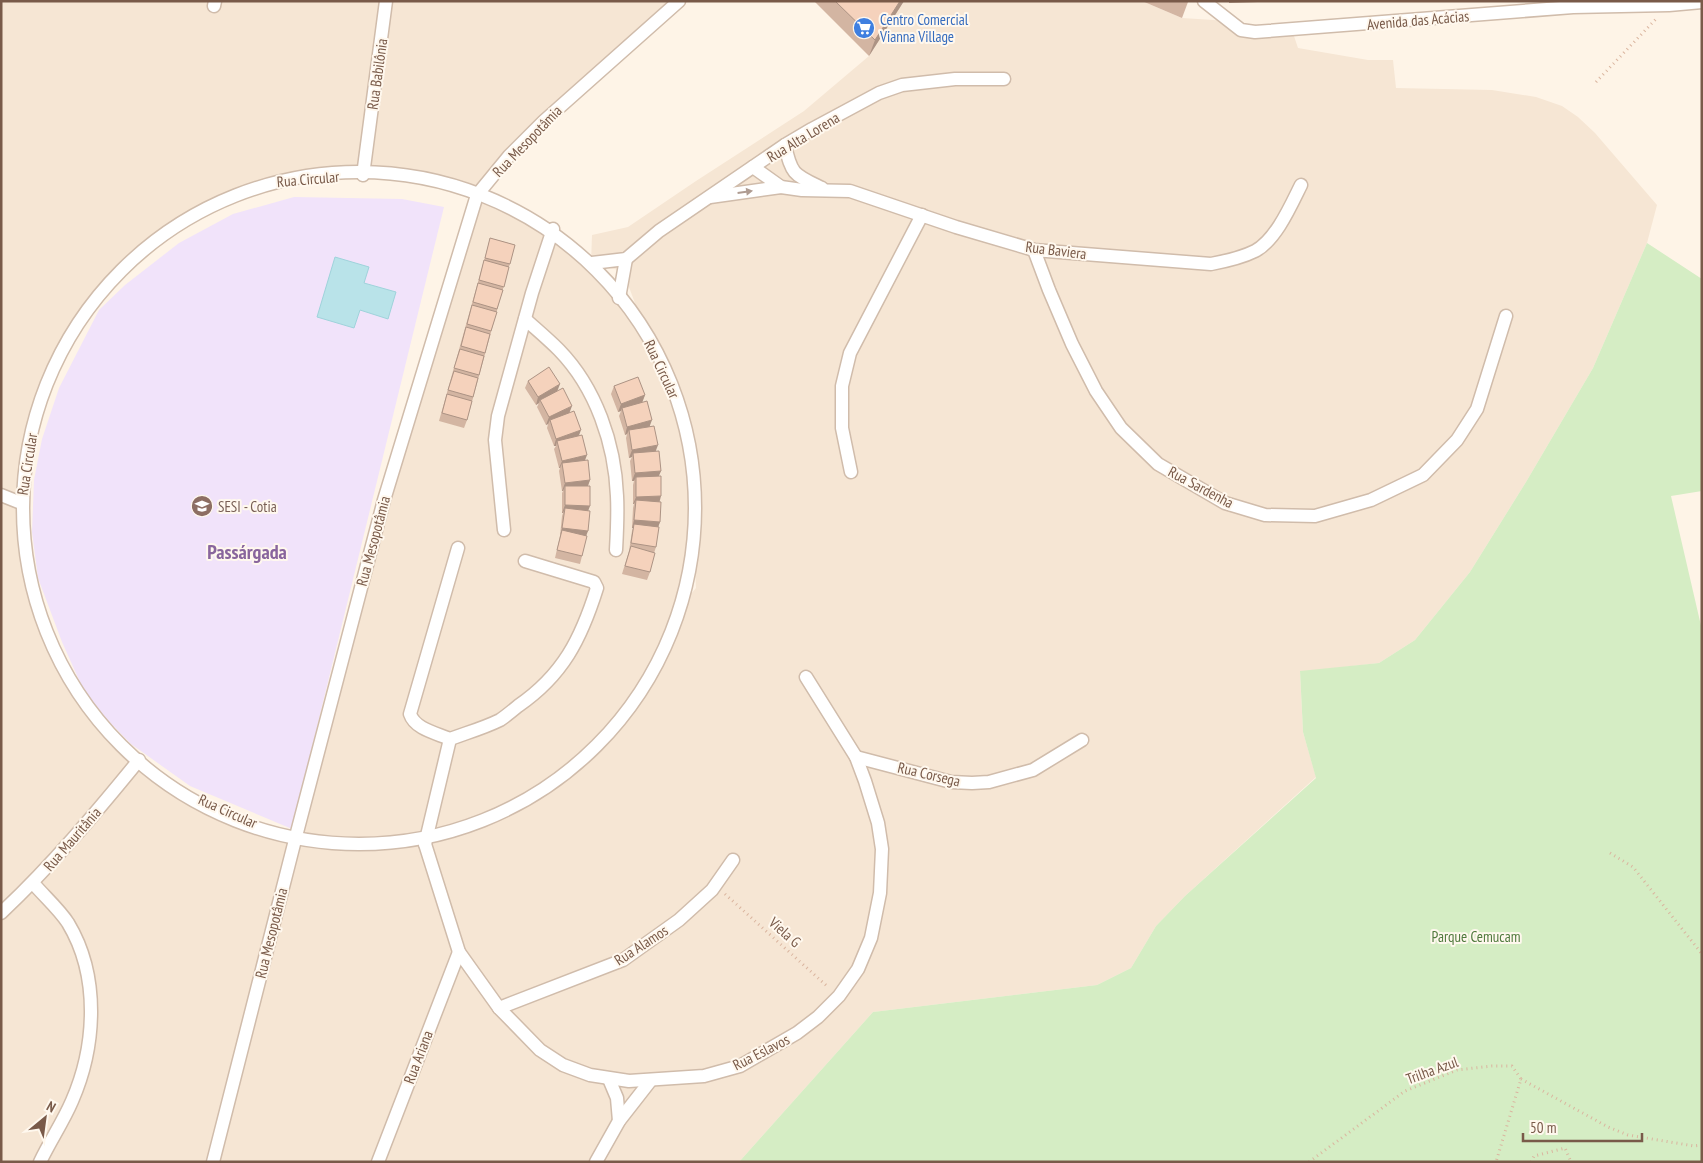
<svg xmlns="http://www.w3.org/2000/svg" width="1703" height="1163" viewBox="0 0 1703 1163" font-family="'PT Sans Narrow',sans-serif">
<rect width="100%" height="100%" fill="#fef4e7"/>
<path fill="#f6e6d4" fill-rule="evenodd" d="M1,1H679L544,121L478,195L552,233L591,263L592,235L628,227L696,181L804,111L869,56L904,1H1142L1182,18L1229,21L1241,30H1292L1298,48L1368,60H1393L1396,88L1492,90L1536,97L1562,106L1578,117L1595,133L1657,205L1647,243L1593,368L1526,482L1470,572L1415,640L1379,663L1300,672L1303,732L1316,777L1185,896L1156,926L1131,968L1097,985L873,1012L739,1162H1ZM363,175L430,181L477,195L384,500L294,839L192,795L139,760L105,728L80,695L56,658L39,617L23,554V476L29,440L43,388L62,347L80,314L99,289L139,251L161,233L193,212L252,187L286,178ZM592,264L623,271L648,338L672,389L614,291ZM694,544L696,588L678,609L693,545ZM309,840L415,844L371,846Z"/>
<path fill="#f1e3fa" d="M294,197L402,199L444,207L292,829L190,786L131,744L88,700L62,642L38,578L32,532L34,480L42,439L59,388L99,310L125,285L179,243L233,214Z"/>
<path fill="#d5edc4" d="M1647,243L1702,279V491L1671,496L1702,630V1162H739L873,1012L1097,985L1131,968L1156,926L1185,896L1316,778L1303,732L1300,671L1379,663L1415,640L1470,572L1526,482L1593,368Z"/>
<path fill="#b9e3e9" stroke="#9fd3db" d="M335,257L369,267L364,283L396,292L388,319L360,310L354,328L317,317Z"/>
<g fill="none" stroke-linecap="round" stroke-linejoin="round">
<g stroke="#d0bcab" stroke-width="15">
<g id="street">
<path d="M1204,1L1241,30L1255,32L1573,7L1669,5L1702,2"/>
<path d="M214,6L215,1"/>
<path d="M785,145C791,175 795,175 822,188"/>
<path d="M753,167L781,187L802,190L850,191L956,227L1034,250L1211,264C1227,261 1241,258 1255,251C1276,240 1291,205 1301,185"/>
<circle cx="359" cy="508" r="336"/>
<path d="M363,175L386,1"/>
<path d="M710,197L781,187"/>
<path d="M1034,250L1049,290L1072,344L1096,391L1121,428L1158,464L1225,503L1265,515L1315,516L1371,500L1423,475L1457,440L1477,409L1506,316"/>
<path d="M592,263L626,259L659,231L785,145L812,129L879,93L902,85L955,79H1004"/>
<path d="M619,298L626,259"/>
<path d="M525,319C536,329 548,339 559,350C596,388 615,444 617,496C618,514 617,532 616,550"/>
<path d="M851,472L842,428V386L850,353L922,215"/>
<path d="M1,495L21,503"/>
<path d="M504,530L495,440L498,416L532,293L553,229"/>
<path d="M458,548L410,714C415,729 436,733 450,739C466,733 484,728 500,720C506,716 512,711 518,706C563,675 581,639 597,588L594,582L525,561"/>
<path d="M856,757L951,782L972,783L989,782L1033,770L1082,740"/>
<path d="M425,844L459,952L499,1008L540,1050L563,1065L590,1075L629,1081L704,1076L740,1066L797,1033L818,1017L839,996L858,969L871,938L880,893L882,849L878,823L865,781L856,757L806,677"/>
<path d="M425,844L450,739"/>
<path d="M33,883C44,896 59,909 68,923C100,976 96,1046 72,1101C63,1122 50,1141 40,1162"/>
<path d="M1,913C51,866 95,814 139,760"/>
<path d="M499,1008L623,960L679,920L712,890L733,860"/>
<path d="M609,1079L617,1098L619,1121"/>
<path d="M213,1162L295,840L384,500L477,195L509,156L544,121L679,1"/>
<path d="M378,1162L459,952"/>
<path d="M596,1162L619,1121L651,1080"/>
</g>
</g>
<g stroke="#dab59f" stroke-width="3" stroke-dasharray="1 4" stroke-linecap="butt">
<path d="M1596,82L1656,19"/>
<path d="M1610,853L1633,867L1702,954"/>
<path d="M725,894L828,987"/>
<path d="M1521,1079L1608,1127L1628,1135L1694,1146L1702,1145"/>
<path d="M1309,1162L1405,1091L1457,1070L1492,1066H1512L1521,1079L1496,1162"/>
<path d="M1531,1162L1534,1156L1565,1148L1571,1162"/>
</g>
<use href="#street" stroke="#fff" stroke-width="12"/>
</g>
<g fill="#d3b5a2">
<path d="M814,1H904L869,56Z"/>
<path d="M1142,1H1188V2L1182,18Z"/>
<path d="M490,238L515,245L467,420L464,428L439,421L488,246Z"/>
<path d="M528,381L557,391L569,413L578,436L590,480L588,486V511L586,536L582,556L580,564L555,558L560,536L562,516L563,513H562V493L563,491H562L559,471L560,468H559L554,449L556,446H554L547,428L548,424L546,425L537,407L539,403L536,405L525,388Z"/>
<path d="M614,386L645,395L642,402L650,426L661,471L658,476L660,522L658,527L656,547L654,553L650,572L647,580L622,574L629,551L632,531L633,528H632L633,508L634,504H633V485L634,481H632L630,461L632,457L629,458L626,438L627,434L625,435L619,416L621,411L618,412L611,394Z"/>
</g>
<g fill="#ac9384">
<path d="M900,1H904L869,56L875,40Z"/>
<path d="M1229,1H1284L1229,3Z"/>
<path d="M560,384L557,392L540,400L539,403L536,405L538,397Z"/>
<path d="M645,395L642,403L622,408L621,411L618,412L621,404Z"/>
<path d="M572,406L569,414L550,420L548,424L546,425L549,417Z"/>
<path d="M652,420L649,428L629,430L627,434L625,435L627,427Z"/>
<path d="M581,430L578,438L557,441L556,446H554L556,439Z"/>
<path d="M658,445L655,453H633L632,457L629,458L632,450Z"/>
<path d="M587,455L584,463H562L560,468H559L562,461Z"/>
<path d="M661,471L658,478L636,477L634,481H632L635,473Z"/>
<path d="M590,480L587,488L565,486L563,491H562L565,483Z"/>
<path d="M661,496L659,504L636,500L634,504H633L636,497Z"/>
<path d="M565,505L590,506L587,514L565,508L563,513H562Z"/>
<path d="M634,520L660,522L657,530L634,524L633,528H632Z"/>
<path d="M562,528L588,531L585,539L562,530L560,536Z"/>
</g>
<g fill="#f5d2bc" stroke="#ac9384">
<path d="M835,1H900L875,40Z"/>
<path d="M490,238L515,245L510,264L485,258Z"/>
<path d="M484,260L509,267L504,287L479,280Z"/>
<path d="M478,283L503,290L497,309L473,302Z"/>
<path d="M472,305L497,312L491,331L467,324Z"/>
<path d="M466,327L490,334L485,353L461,346Z"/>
<path d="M460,349L484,356L479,375L454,368Z"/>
<path d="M549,367L560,384L538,397L528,381Z"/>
<path d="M454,371L478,378L473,397L448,390Z"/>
<path d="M638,377L645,395L621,404L614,386Z"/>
<path d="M563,388L572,406L549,417L540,400Z"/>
<path d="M447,394L472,401L467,420L442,413Z"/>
<path d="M647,401L652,420L627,427L622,408Z"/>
<path d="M574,411L581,430L556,439L550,420Z"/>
<path d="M654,426L658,445L632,450L629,430Z"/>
<path d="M582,435L587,455L562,461L557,441Z"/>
<path d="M659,451L661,471L635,473L633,453Z"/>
<path d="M588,460L590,480L565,483L562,463Z"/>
<path d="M661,476V496L636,497V477Z"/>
<path d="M565,486H590V506L565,505Z"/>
<path d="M636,500L661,502L660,522L634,520Z"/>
<path d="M565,508L590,511L588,531L562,528Z"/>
<path d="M634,524L659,527L656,547L631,543Z"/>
<path d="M562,530L587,536L582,556L557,550Z"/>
<path d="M631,546L655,553L650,572L625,566Z"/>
</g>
<defs><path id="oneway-solid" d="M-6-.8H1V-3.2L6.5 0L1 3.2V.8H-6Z" transform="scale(1.25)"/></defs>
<use fill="#af9c92" href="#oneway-solid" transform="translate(745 192) rotate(-8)"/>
<defs>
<g id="supermarket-disc" transform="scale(1.125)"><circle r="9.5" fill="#3f7fe0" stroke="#fff8ee"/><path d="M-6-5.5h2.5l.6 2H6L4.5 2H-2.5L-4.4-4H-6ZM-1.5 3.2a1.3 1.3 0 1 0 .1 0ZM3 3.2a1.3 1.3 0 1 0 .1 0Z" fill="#fff"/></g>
<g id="school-disc" transform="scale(1.125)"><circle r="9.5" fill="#8d6e63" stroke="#fff8ee"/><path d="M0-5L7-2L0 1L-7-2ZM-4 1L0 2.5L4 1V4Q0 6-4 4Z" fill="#fff"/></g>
</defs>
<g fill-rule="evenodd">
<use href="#supermarket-disc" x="864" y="28"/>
<use href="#school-disc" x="202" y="506"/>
</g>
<g text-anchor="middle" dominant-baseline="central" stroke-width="4" stroke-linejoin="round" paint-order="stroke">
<g font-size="15" fill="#366cbe" stroke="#fff8ee" text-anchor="start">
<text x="880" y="19">Centro Comercial<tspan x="880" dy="17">Vianna Village</tspan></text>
</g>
<g font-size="15" fill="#795a49" stroke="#fff8ee">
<text transform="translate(1418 20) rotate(-5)">Avenida das Acácias</text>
<text transform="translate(377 74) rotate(-82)">Rua Babilônia</text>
<text transform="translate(803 137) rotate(-31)">Rua Alta Lorena</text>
<text transform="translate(527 141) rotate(-46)">Rua Mesopotâmia</text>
<text transform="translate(308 179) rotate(-5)">Rua Circular</text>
<text transform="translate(1056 250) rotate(7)">Rua Baviera</text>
<text transform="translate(662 369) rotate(65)">Rua Circular</text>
<text transform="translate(27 464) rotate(-81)">Rua Circular</text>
<text transform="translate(1201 487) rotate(28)">Rua Sardenha</text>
<text transform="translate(373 541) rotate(-75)">Rua Mesopotâmia</text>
<text transform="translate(929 774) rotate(13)">Rua Corsega</text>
<text transform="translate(228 811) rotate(24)">Rua Circular</text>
<text transform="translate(72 839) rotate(-49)">Rua Mauritânia</text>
<text transform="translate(785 932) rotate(42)">Viela G</text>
<text transform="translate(271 933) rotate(-76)">Rua Mesopotâmia</text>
<text transform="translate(641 945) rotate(-33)">Rua Alamos</text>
<text transform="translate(761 1052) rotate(-27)">Rua Eslavos</text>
<text transform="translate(418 1057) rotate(-69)">Rua Ariana</text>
<text transform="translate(1432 1070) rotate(-20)">Trilha Azul</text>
</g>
<g font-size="15" fill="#785e54" stroke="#fff8ee" text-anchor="start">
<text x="218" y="506">SESI - Cotia</text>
</g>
<g font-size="15" fill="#507a3d" stroke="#fff8ee">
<text x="1476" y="936">Parque Cemucam</text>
</g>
<g font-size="20" font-weight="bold" fill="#89659d" stroke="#fff8ee">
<text x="247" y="552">Passárgada</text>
</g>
</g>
<rect width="1703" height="1163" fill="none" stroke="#795a49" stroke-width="5"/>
<g transform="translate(45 1118) rotate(29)" stroke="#fff8ee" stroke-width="4" paint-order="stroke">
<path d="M0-4L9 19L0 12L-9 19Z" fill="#795a49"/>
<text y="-8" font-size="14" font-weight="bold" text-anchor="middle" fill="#795a49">N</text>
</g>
<path d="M1523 1133v8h119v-8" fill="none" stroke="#795a49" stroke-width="2.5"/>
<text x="1530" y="1133" font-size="15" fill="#795a49" stroke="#fff8ee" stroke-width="4" paint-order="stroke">50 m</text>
</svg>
